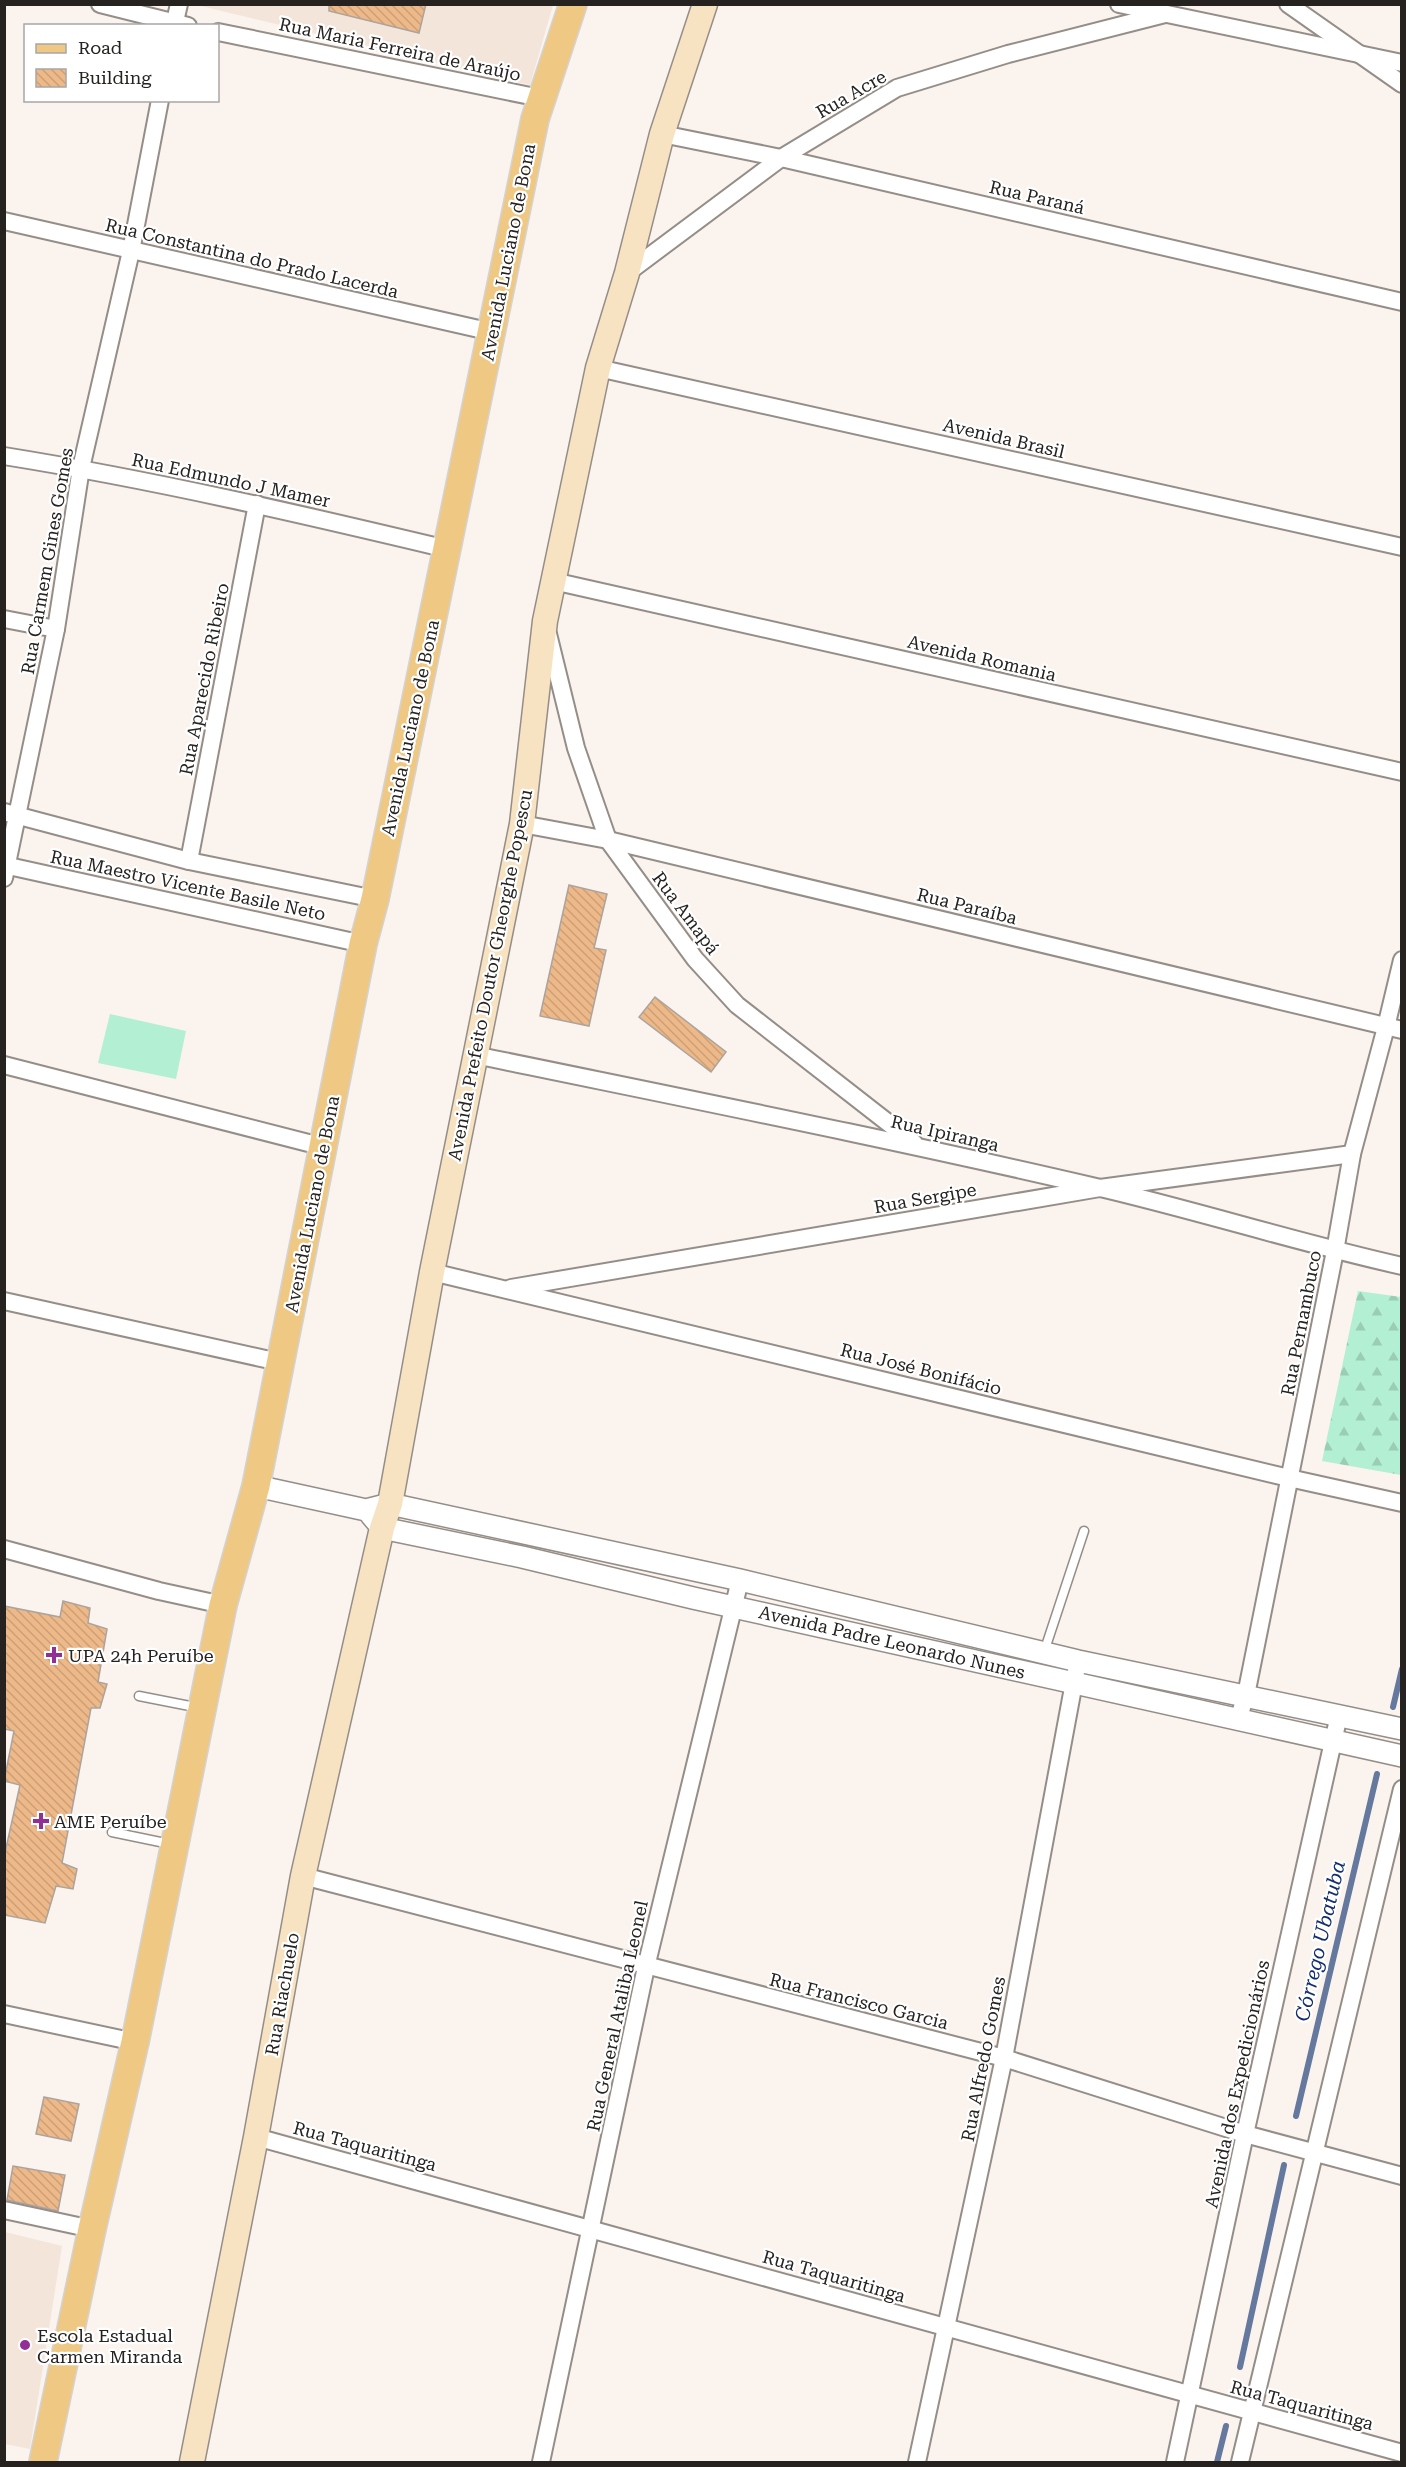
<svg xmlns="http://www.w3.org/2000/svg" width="1406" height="2467" viewBox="0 0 1406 2467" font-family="'Roboto Serif',serif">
<defs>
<pattern id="forest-firs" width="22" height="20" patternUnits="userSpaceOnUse" patternTransform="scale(1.5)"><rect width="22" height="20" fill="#b3efd3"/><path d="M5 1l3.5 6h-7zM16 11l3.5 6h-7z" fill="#9acdb5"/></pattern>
<pattern id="building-back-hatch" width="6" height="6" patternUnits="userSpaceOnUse" patternTransform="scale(1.5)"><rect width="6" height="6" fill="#eeb989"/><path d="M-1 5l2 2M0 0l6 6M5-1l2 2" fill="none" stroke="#cc9f76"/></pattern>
</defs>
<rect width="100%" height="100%" fill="#fbf3ed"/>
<g fill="#f3e5d9">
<path d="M201,4L553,5L530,85L201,6Z"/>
<path d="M5,2232L62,2246L30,2449L5,2444Z"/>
</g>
<path fill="url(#forest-firs)" d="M1358,1291L1401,1297V1475L1322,1461Z"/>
<path fill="#b3efd3" d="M110,1014L186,1031L176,1079L98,1063Z"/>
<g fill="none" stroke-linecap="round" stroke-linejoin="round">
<g stroke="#65789e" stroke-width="6">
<path d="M1393,1707L1402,1669"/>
<path d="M1296,2116L1377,1774"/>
<path d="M1240,2367L1284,2165"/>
<path d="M1217,2462L1226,2426"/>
</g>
</g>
<g fill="url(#building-back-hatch)" stroke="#aba49e" stroke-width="1.5">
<path d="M329,4H426L419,33L329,11Z"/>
<path d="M569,885L607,894L594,948L606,950L589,1026L540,1016Z"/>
<path d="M655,997L726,1052L711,1072L639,1017Z"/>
<path d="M63,1601L90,1608L88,1623L107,1629L98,1682L107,1684L100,1708H91L62,1863L77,1869L73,1889L56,1886L45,1923L4,1915V1857L20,1785L4,1781L14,1731L4,1729V1606L60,1617Z"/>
<path d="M44,2097L79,2104L71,2141L36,2134Z"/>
<path d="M13,2166L65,2175L58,2211L7,2200Z"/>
</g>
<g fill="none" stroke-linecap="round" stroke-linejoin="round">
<g stroke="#958e88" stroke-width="11">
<g id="service">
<path d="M1044,1652L1084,1531"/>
<path d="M139,1696L200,1708"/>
<path d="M112,1832L170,1844"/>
</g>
</g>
<g stroke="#958e88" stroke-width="20">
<g id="minor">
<path d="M100,4L188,26"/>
<path d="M1119,4L1402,63"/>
<path d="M1288,4L1402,84"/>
<path d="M174,26L179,4"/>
<path d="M218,32L540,98"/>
<path d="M662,134L781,158L1402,302"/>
<path d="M4,221L492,332"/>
<path d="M627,273L781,158L897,88L1008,54L1165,14"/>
<path d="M598,368L1402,547"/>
<path d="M4,456C154,480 300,514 447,549"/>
<path d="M553,581L1402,772"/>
<path d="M4,619L56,629"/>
<path d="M548,634L576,748L608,840L695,959L737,1005L914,1143"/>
<path d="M4,812L189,861L375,899"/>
<path d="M522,824L608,840L1402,1030"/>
<path d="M189,861L257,504"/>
<path d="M4,865L363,944"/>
<path d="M4,878L56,629L81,468L131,251L160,100"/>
<path d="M475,1055C683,1098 890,1139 1096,1187C1199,1211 1299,1243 1402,1266"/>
<path d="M4,1065L324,1147"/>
<path d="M432,1272L1289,1478L1402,1503"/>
<path d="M511,1288L1100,1188L1352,1154"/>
<path d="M4,1301L279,1362"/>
<path d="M4,1549L159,1591L223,1605"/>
<path d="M1238,1720L1246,1695L1335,1251L1352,1154L1386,1027L1402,960"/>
<path d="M303,1876L1004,2058L1245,2134L1402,2176"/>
<path d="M4,2014L135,2042"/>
<path d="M256,2137C638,2239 1019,2348 1402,2453"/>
<path d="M4,2210L92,2229"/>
<path d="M541,2462L646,1967L740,1580"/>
<path d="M917,2462L1004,2058L1078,1661"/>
<path d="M1175,2462L1245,2134L1339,1715"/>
<path d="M1240,2462L1402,1789"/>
</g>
</g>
<g stroke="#958e88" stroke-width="24">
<g id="tertiary">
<path d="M256,1486L366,1510L390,1504L740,1580L1078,1661L1402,1729"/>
<path d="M371,1515L382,1528L522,1557L693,1598L1402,1756"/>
</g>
</g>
<g stroke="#958e88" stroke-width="27">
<path id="secondary" d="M192,2462L256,2137L303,1876L382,1528L390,1504L432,1272L522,824L545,621L598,368L627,273L662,134L705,4"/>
</g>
<g stroke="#d3d3d2" stroke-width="30">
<path id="primary" d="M43,2462L92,2229L135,2042L223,1605L256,1486L363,944L375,899L535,119L573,4"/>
</g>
<use href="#service" stroke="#fff" stroke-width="8"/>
<use href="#minor" stroke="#fff" stroke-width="16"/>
<use href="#tertiary" stroke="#fff" stroke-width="21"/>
<use href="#secondary" stroke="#f7e3c2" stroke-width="24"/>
<use href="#primary" stroke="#efc884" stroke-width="27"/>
</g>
<g fill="#912f97" stroke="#fff" stroke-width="2">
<path d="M51 1646h6v6h6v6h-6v6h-6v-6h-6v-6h6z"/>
<path d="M38 1812h6v6h6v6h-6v6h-6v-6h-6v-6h6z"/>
<circle cx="25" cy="2345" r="6"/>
</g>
<g text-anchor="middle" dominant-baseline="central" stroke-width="4.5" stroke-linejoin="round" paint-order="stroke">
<g font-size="18" fill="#252220" stroke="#fff">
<text transform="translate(400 49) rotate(12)">Rua Maria Ferreira de Araújo</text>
<text transform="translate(851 94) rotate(-30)">Rua Acre</text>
<text transform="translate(1037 197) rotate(13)">Rua Paraná</text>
<text transform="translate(508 252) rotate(-79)">Avenida Luciano de Bona</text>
<text transform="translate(252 258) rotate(13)">Rua Constantina do Prado Lacerda</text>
<text transform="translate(1004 438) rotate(13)">Avenida Brasil</text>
<text transform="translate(231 480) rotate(12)">Rua Edmundo J Mamer</text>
<text transform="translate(47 561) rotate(-80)">Rua Carmem Gines Gomes</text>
<text transform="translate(982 658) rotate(13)">Avenida Romania</text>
<text transform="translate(204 679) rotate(-79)">Rua Aparecido Ribeiro</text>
<text transform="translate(410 728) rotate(-78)">Avenida Luciano de Bona</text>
<text transform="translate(188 885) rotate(12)">Rua Maestro Vicente Basile Neto</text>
<text transform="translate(967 906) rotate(14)">Rua Paraíba</text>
<text transform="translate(686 913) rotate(53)">Rua Amapá</text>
<text transform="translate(490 975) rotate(-79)">Avenida Prefeito Doutor Gheorghe Popescu</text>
<text transform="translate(945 1133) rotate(13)">Rua Ipiranga</text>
<text transform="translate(925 1198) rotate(-10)">Rua Sergipe</text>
<text transform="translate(312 1204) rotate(-79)">Avenida Luciano de Bona</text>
<text transform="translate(1301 1323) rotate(-79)">Rua Pernambuco</text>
<text transform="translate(921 1369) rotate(14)">Rua José Bonifácio</text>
<text transform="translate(892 1642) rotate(13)">Avenida Padre Leonardo Nunes</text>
<text transform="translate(282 1994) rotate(-80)">Rua Riachuelo</text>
<text transform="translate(859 2001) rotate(14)">Rua Francisco Garcia</text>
<text transform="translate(617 2016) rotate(-78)">Rua General Ataliba Leonel</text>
<text transform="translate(983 2059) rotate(-79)">Rua Alfredo Gomes</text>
<text transform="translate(1237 2084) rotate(-78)">Avenida dos Expedicionários</text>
<text transform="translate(365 2146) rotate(15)">Rua Taquaritinga</text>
<text transform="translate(834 2276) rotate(16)">Rua Taquaritinga</text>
<text transform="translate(1302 2405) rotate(15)">Rua Taquaritinga</text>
</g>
<g font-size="18" fill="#252220" stroke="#fff" text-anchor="start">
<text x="68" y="1655">UPA 24h Peruíbe</text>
<text x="54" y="1821">AME Peruíbe</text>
<text x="37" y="2335">Escola Estadual<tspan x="37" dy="21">Carmen Miranda</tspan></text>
</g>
<g font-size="20" font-style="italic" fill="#132e6f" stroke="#fff">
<text transform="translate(1320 1941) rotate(-77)">Córrego Ubatuba</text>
</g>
</g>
<rect width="1406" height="2467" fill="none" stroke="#252220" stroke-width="12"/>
<rect x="24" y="24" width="195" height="78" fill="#ffffff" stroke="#a8a7a6" stroke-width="1.5"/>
<rect x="36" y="44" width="30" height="9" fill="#efc884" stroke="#a8a7a6" stroke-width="1.5"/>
<text x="78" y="54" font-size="18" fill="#252220">Road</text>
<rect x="36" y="69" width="30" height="18" fill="url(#building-back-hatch)" stroke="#a8a7a6" stroke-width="1.5"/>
<text x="78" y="84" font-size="18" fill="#252220">Building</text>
</svg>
